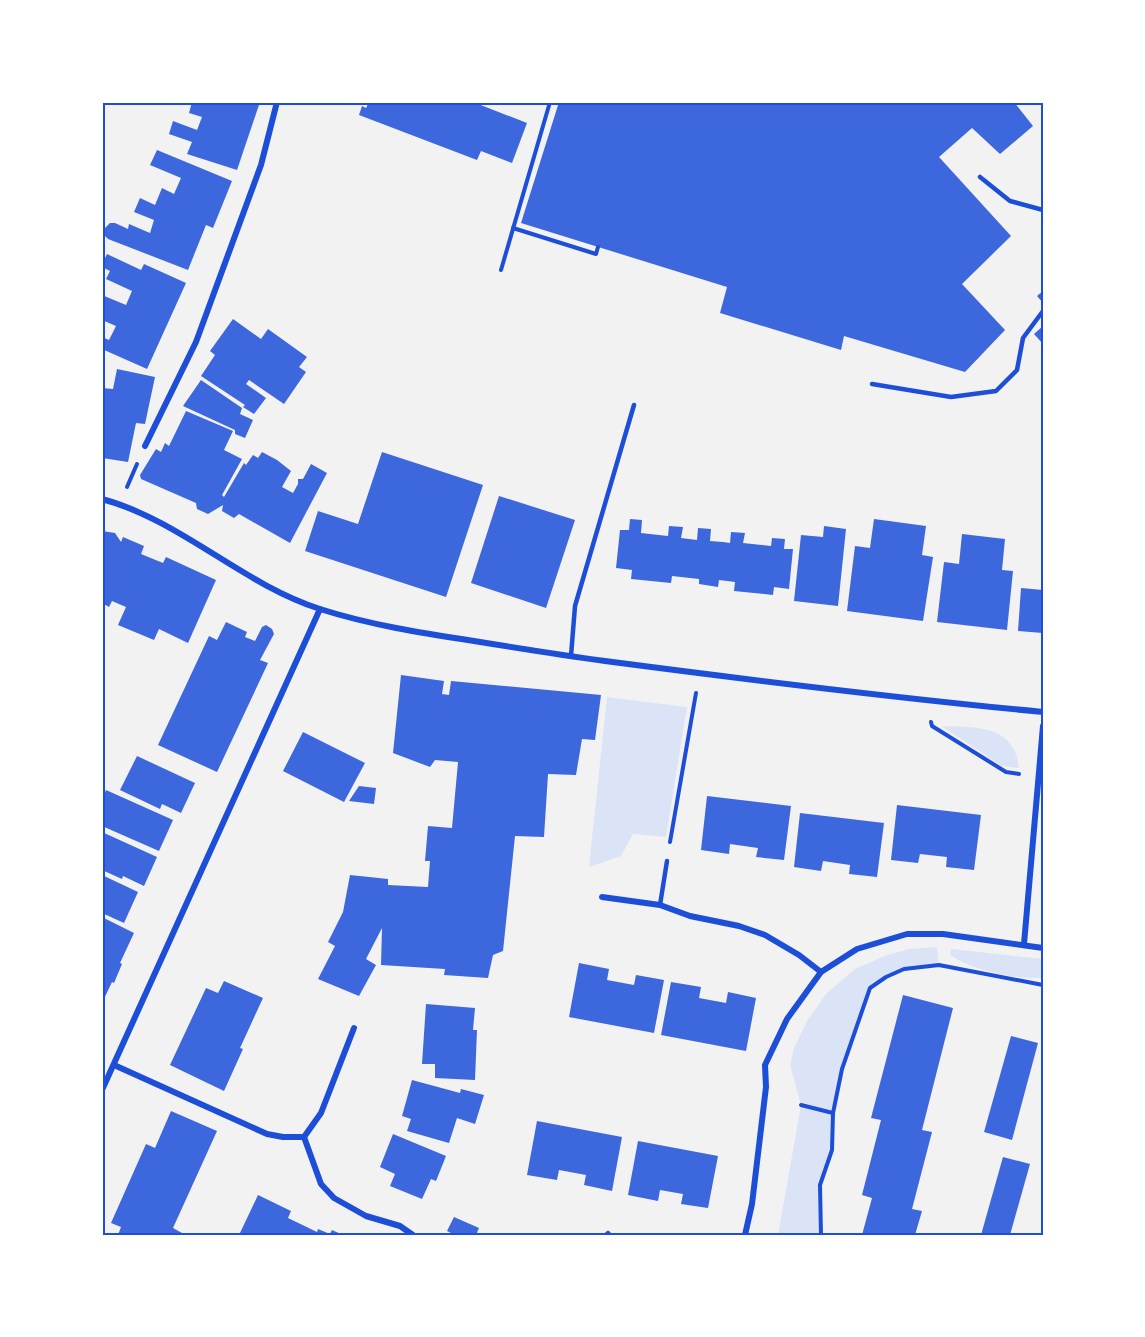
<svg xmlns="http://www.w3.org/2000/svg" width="1145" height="1337" viewBox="0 0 1145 1337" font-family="'DejaVu Sans',sans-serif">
<rect width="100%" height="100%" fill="#f2f2f2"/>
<g fill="#dbe4f7">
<path d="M607,697L687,707L666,837L633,834L621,856L589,867Z"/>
<path d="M941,726C965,727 1002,724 1014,750C1017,755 1018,762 1019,768L1002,766Z"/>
<path d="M937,947L939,965L904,969L870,988L842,1069L833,1113L832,1150L820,1185V1235H778L801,1105L790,1065L794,1048L807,1021L826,994L855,969L887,955L909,949Z"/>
<path d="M951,949L1043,959V978C1013,979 975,971 950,955Z"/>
</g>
<g fill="#3d67dc">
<path d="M192,102H260L237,170L187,154L192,142L169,134L173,121L197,130L202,117L189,113Z"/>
<path d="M369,102H473L527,123L512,163L481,151L477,160L359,115L362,106L366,108Z"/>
<path d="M559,102H1014L1033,126L1000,154L972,128L939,157L1011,236L962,284L1005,330L965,372L844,336L841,350L720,313L727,287L521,223Z"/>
<path d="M157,150L232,181L213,228L206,225L188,270L108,239L104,235L105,228L110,223H115L128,229L129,224L150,233L154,220L134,212L140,198L155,205L162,188L174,194L181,178L150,165Z"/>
<path d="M107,254L141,270L144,264L186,283L147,369L102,349V337L109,340L116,326L102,320V295L126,305L132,291L106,279L110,271L102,267V264Z"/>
<path d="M1043,291V303L1037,296Z"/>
<path d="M233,319L261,339L268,329L307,357L299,367L306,372L284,404L249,380L246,384L266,398L254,414L243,407L245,405L201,376L215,355L210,351Z"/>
<path d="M1043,326V344L1034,334Z"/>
<path d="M117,369L155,377L145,424L136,423L128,462L102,458V388L113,389Z"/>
<path d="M201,380L242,408L240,414L253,420L245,438L235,434V430L183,406Z"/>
<path d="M186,411L233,431L224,450L242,459L222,495L224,497L244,463L246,465L253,455L258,458L262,452L277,460L291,471L282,487L293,493L298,484V479H303L311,464L327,473L290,543L239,514L234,518L222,511L223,505L208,514L197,509L196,503L141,479L140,475L156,449L161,452L165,443L169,446Z"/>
<path d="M382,452L483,485L446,597L305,551L318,511L358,524Z"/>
<path d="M499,496L575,520L546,608L471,583Z"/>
<path d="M630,519L642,520L641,533L668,536L669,526L683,527L681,538L697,540L698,528L711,529L710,541L723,542L730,543L731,532L745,533L743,543L771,546L772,538L785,539L784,549H793L789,589L774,587L773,595L734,591L735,582L719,580L718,587L699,584V579L672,576L671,583L631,579L632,570L616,568L620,530H629Z"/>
<path d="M874,519L926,526L922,555L933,557L923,621L847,611L855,546L870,548Z"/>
<path d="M824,526L846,529L838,606L794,601L801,535L823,537Z"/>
<path d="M102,531L115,533L121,542L123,537L144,546L141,554L163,563L166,557L216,580L188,643L159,629L154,640L118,625L126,607L112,601L109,607L102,603Z"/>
<path d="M962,534L1005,539L1002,570L1013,571L1007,630L937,622L944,562L959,564Z"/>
<path d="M1021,588L1043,590V633L1018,631Z"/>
<path d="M226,622L247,632L245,637L255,641L262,627L266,625L272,629L274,634L260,660L268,663L217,772L158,745L209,636L217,640Z"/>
<path d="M401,675L444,681L442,694L449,695L451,681L601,695L595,740L582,739L576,775L548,774L544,837L515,836L503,951L493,955L488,978L444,975L445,969L381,965L382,928L366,959L376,965L359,996L318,979L335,946L328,942L343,912L350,875L388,879V885L428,887L430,861H425L428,826L452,828L458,762L435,760L430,767L393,753Z"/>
<path d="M303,732L365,763L344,802L283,771Z"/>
<path d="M137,756L195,783L181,813L162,804L160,809L120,790Z"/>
<path d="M359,786L376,788L374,804L349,801Z"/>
<path d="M106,790L173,820L159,851L102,826V799Z"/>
<path d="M707,796L791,806L784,860L756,857L758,848L730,844L729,854L701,850Z"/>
<path d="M897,805L981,815L974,870L946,867L947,857L920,854L918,863L891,860Z"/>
<path d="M800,813L884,823L877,877L849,874L850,865L823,861L821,871L794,867Z"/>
<path d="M102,832L157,857L144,886L123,876L122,879L102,870Z"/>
<path d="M102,875L138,892L124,923L102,913Z"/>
<path d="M102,917L134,933L120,963L122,964L114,983L112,982L102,1003Z"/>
<path d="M579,963L609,969L607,980L634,985L636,975L664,980L654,1033L569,1017Z"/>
<path d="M224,981L263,998L240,1048L243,1049L224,1091L170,1065L206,988L218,993Z"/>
<path d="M671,982L701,987L699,998L726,1003L728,992L756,998L746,1051L661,1035Z"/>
<path d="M903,995L953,1008L922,1130L932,1132L912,1209L922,1211L915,1235H862L872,1198L862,1195L881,1120L871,1118Z"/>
<path d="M426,1004L475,1008L473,1030H477L475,1080L435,1078V1064H422Z"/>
<path d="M1011,1036L1038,1043L1012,1140L984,1132Z"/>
<path d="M412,1080L460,1093L461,1089L484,1095L475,1124L457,1118L449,1143L407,1131L411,1119L402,1116Z"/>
<path d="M171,1111L217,1131L173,1228L182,1233L181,1235H118L121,1227L111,1223L146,1144L155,1148Z"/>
<path d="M537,1121L622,1137L612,1191L584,1185L586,1175L559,1170L557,1180L527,1175Z"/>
<path d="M393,1134L446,1156L436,1181L431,1179L422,1199L390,1186L395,1174L380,1167Z"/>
<path d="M638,1141L718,1156L708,1208L681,1204L683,1194L660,1190L658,1201L628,1195Z"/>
<path d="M1003,1157L1030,1164L1010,1235H981Z"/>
<path d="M258,1195L291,1211L288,1218L317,1232L318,1229L330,1234L332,1230L343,1235H239Z"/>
<path d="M454,1217L479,1228L476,1235H455L447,1231Z"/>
</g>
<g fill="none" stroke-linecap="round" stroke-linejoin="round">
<g stroke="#1d4ed8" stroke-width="4">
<path d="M513,228L596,254L598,247"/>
<path d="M501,270L550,102"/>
<path d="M127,487L137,464"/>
<path d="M931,722L932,726L1006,772L1019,774"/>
<path d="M670,842L696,693"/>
<path d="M801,1105L833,1113"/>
<path d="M821,1235L820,1185L832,1150L833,1113L842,1069L870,988L886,977L904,969L939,965L1043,985"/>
</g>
<g stroke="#1d4ed8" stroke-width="4.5">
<path d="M980,177L1010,201L1043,210"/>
<path d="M872,384L951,397L996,391L1017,370L1023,338L1043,311"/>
<path d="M571,656L575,606L634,405"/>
<path d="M660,905L667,861"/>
</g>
<g stroke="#1d4ed8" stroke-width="6">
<path d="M145,446L196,342L261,165L277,102"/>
<path d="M102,499C182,521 242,584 320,609C370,625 422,633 474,641C517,648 561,655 605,661C750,680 897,698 1043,712"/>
<path d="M602,897L660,905L690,916L739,926L765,935L799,955L821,972"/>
<path d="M1024,944L1043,726"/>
<path d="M114,1065L267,1134L283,1137H304"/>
<path d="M102,1090L320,609"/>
<path d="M304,1137L321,1184L334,1198L366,1216L400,1226L413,1235"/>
<path d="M304,1137L321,1113L354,1028"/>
<path d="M607,1235L608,1234"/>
<path d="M745,1235L752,1204L766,1087L765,1065L787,1019L821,972L857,949L907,934H943L1043,948"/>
</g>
</g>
<rect width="1145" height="1337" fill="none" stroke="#ffffff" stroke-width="207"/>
<rect x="104" y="104" width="938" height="1130" fill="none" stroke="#1d4ed8" stroke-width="2"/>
</svg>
